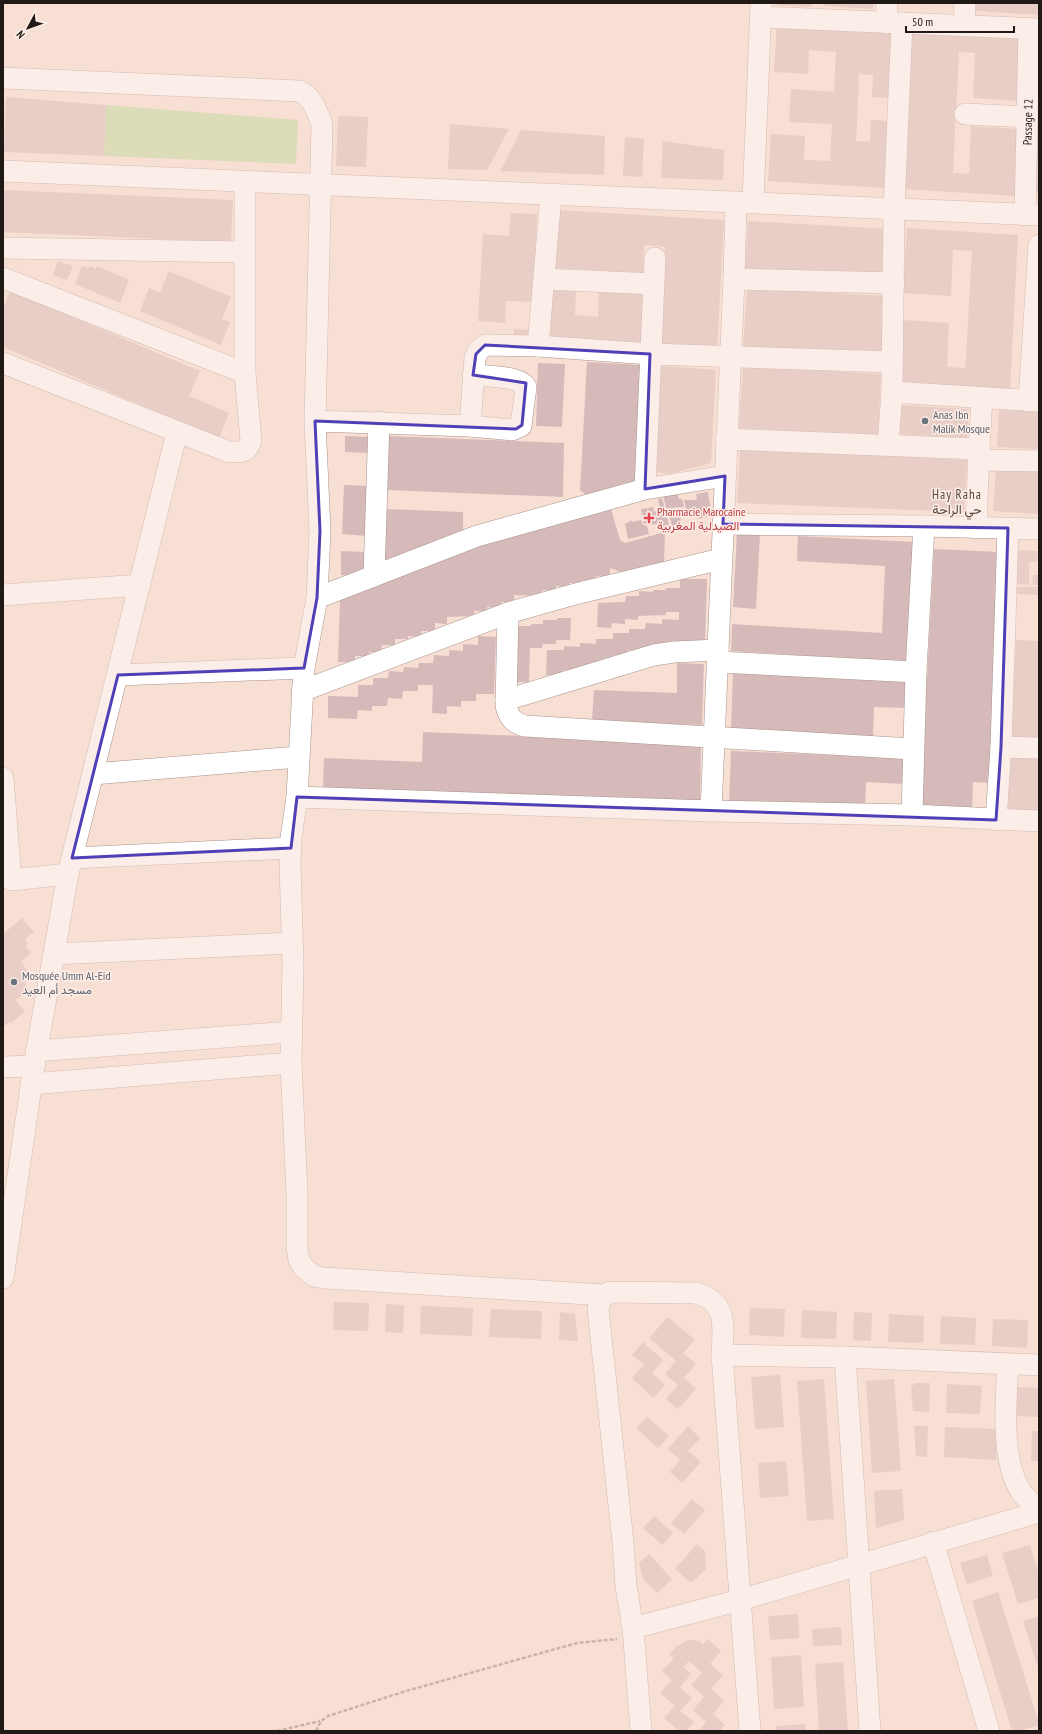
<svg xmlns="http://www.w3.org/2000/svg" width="1042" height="1734" viewBox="0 0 1042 1734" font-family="'PT Sans Narrow',Vazirmatn,sans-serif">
<rect width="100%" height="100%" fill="#f7dfd3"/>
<path fill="#bbd998" d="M106,105L298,120L296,164L104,156Z"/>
<g fill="#d5bab9">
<path d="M777,3H812V7L777,5Z"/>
<path d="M824,3H873V9L824,6Z"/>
<path d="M976,3H1039V15L976,11Z"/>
<path d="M777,24L893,31L890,98L872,97L873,75L859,74L857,123L856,141L870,142L871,120L889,121L885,188L768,181L771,134L805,136L804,160L830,161L832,124L789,122L790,104L791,89L834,92L836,52L809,50L808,74L774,72Z"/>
<path d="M910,30L1025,37L1021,101L973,98L975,53L959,52L953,173L969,174L971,126L1020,129L1016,196L902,189Z"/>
<path d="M6,97L106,105L104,156L4,152Z"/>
<path d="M1038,114H1039V192H1034Z"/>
<path d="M338,116L368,117L366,167L336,166Z"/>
<path d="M450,124L509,129L487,170L448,169Z"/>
<path d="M521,130L605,136L604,175L500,171Z"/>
<path d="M625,137L644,139L642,177L623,176Z"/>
<path d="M663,141L724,150L723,180L661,178Z"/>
<path d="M3,190L233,200L231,242L3,232Z"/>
<path d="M557,210L724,220L717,351L660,348L665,247L644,245L643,273L554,268Z"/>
<path d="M511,213L537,214L533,302L506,301L505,323L478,321L483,234L509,236Z"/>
<path d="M748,221L889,229L886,276L745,268Z"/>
<path d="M907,228L1018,235L1010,390L898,383L902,320L949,323L947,367L965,368L966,356L972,251L953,250L951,296L903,293Z"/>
<path d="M58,261L73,266L67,280L53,275Z"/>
<path d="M82,266L89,268L90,266L96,269L97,266L129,280L120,303L75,284Z"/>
<path d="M169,271L231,297L222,319L230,322L221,345L140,311L149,288L160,293Z"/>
<path d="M553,286L576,288L575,315L598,317L599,289L646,292L643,347L550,342Z"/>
<path d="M747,288L885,296L881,356L743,348Z"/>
<path d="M10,291L200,371L189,396L229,413L219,438L3,347V309Z"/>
<path d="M514,329L528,330L527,339L514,338Z"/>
<path d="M587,362L641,365L635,484L588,497L580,490Z"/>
<path d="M538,363L565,364L562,427L536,426Z"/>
<path d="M661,366L716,370L711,463L669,474L655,472Z"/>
<path d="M743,366L881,374L878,436L739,428Z"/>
<path d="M899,405L969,409L967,438L897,434Z"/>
<path d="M999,407L1039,409V449L997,447Z"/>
<path d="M345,436L370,437L369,453L345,452Z"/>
<path d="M388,436L564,443L563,497L386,490Z"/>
<path d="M740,448L967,460L964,512L737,503Z"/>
<path d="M996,468L1039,471V514L993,511Z"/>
<path d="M344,485L368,486L367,536L342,534Z"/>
<path d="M677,492L679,499H682L684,507L666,508L663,494Z"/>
<path d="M708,492L710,506L707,507L708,511L710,510L711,516L698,519V515L688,517L684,500H697L696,494Z"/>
<path d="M662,498L670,528L662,529L660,523L652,525L648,508L653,507L654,512L660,510L658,499Z"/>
<path d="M647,508L651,525H646V523L644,524L641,509Z"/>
<path d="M674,508V511L685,509L686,514L681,515L680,525L672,527L668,509Z"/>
<path d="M386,509L463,512V531L391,560H384Z"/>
<path d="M611,509L620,540L625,543L665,532L664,566L651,564L624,573L610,568V577L596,576V581L582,580V583H569V587L556,586V591L542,590L541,596L514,595V602H501V607H487V611H474V616L447,617V624L435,623V631H421V637L408,636V639H395V645H382L381,652H369V656H355V662H338L340,600L471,548Z"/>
<path d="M632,520V522L641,520L643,525L647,526L649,534L628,539L625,524Z"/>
<path d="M737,532L760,533L756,609L733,607Z"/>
<path d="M798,536L915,542L908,662L731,651L732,624L882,633L885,566L797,561Z"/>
<path d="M934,549L999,552L991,783L973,782L972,813L920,810Z"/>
<path d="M1018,550L1038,551L1037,562H1029V585L1017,584Z"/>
<path d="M341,551L366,552V570L345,578V575H341Z"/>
<path d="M1033,575H1039V585H1032Z"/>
<path d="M680,579H707L705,645L645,651L628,650V655H613L612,662L596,661V667L579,666V671L563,670V675H546L547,650H564V646L580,647V643L596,644V639H613V633H629V629H645L646,623L662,624V619L679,620V612H666V615L638,616V620L625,619V624L612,623L611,628L597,627L598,603L625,602L626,596H639V591L653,592V590H666V588H680Z"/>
<path d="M1017,587H1039V595L1017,594Z"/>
<path d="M557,618H571L570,640H556V644H543L542,648H530L529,682H511L513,626H531V624H543V620H557Z"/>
<path d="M478,636L496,637L494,694H476V701H461V707L447,706V714L432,713L433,685H418V691H403L402,699L388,698L387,706H372V711L358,710L357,719L328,718V696L358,697V685H373V678H388L389,671L403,672L404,667L418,668L419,663H433L434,655L449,656V650L463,651V644L478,645Z"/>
<path d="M1016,640L1039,641V739L1011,737Z"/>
<path d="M677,663L704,664L702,725L592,721L594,690L677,693Z"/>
<path d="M733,671L908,677L907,708L874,707L873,738L731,733Z"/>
<path d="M423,732L701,743L700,802L323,788L324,758L422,762Z"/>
<path d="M731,751L906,758L905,784L866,782L865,808L729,803Z"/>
<path d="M1010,754L1039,756V814L1007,812Z"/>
<path d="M22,918L34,932L25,939L28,943L25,946L31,953L21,962L27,970L24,994L16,1000L25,1012L11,1023L10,1022L3,1027V934Z"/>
<path d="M334,1302L369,1303L368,1331L333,1330Z"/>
<path d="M386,1304L404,1305L403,1333L385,1332Z"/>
<path d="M421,1306L473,1308L472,1336L420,1334Z"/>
<path d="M750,1308L785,1309L784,1337L749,1335Z"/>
<path d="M491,1309L542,1311L541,1339L489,1337Z"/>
<path d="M802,1310L837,1312L836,1339L801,1338Z"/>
<path d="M560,1312L575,1314L578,1341L559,1340Z"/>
<path d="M854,1312L872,1313L871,1341L853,1340Z"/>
<path d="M889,1314L924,1316L923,1343L888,1342Z"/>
<path d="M941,1316L976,1318L975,1345L940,1344Z"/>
<path d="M668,1317L695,1340L683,1353L696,1364L684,1378L696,1389L678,1409L666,1399L678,1385L665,1374L676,1361L649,1338Z"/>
<path d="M993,1319L1028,1320L1027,1348L992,1346Z"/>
<path d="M643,1342L663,1360L652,1373L665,1385L653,1398L632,1378L644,1365L632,1355Z"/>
<path d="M780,1375L784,1427L755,1429L751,1377Z"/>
<path d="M824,1379L834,1519L807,1521L797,1381Z"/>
<path d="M894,1379L901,1471L872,1473L866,1381Z"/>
<path d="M915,1383H930L929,1412L913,1411L911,1387Z"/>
<path d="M947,1384L982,1386L980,1414L946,1413Z"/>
<path d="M1016,1387L1039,1388V1417L1015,1416Z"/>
<path d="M647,1417L669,1436L658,1448L636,1428Z"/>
<path d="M688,1426L700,1438L688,1451L701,1462L682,1483L670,1472L680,1460L668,1449Z"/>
<path d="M914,1426H928L927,1457L916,1456Z"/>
<path d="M945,1427L997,1429L996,1460L944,1457Z"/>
<path d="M1032,1431H1039V1461H1031Z"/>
<path d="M786,1461L789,1496L760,1498L758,1463Z"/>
<path d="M902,1489L904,1520L876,1528L874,1491Z"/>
<path d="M692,1499L705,1510L684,1534L671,1523Z"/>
<path d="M654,1516L673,1533L662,1545L643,1528Z"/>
<path d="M697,1544L705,1551L706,1569L691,1583L675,1569Z"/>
<path d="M1030,1545L1039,1575V1598L1018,1604L1002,1553Z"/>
<path d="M649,1554L672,1579L657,1593L643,1579L639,1563Z"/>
<path d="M987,1555L993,1576L967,1584L960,1563Z"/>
<path d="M998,1592L1039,1723V1725L1019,1731H1012L972,1601Z"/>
<path d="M798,1614L799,1638L770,1640L768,1616Z"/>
<path d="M1039,1616V1671L1023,1621Z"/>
<path d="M841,1627L842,1645L813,1646L812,1629Z"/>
<path d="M708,1639L721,1651L710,1664L723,1675L711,1689L724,1701L713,1714L725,1725L720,1731H698L706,1722L693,1710L704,1697L691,1685L702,1673L689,1661L683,1667L691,1674L680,1687L692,1698L680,1711L694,1722L686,1731H679L664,1718L675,1706L660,1693L672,1680L662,1671L674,1658L669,1654L678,1645L679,1646L685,1641L692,1640L700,1641L703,1645Z"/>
<path d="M801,1655L804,1707L774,1709L771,1657Z"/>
<path d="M843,1662L848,1731H819L815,1664Z"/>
<path d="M805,1724L806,1731H776V1726Z"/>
</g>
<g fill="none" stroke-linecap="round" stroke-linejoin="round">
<g stroke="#a99389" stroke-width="22">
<g id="minor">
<path d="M760,17L1039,29"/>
<path d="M886,23L887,3"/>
<path d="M964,26L965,3"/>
<path d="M3,78L299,91C313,97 317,111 322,125L315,421L470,426L512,430L521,426L526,387C521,376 485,376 473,375"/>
<path d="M965,114L1027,117"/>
<path d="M3,171L1039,215"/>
<path d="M753,202L761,4"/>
<path id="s1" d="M1025,215L1029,29"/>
<path d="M3,248L244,252"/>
<path d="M3,278L245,373"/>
<path d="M545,279L654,284"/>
<path d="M734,279L894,283"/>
<path d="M538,346L551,195"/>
<path d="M3,363L229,452C241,452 247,453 251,441L245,373V181"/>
<path d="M892,392L1039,401"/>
<path d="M1029,401L1039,245"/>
<path d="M315,421L320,531L317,598L304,668L297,797L711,811L912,815L1039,821"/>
<path d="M470,426L475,358L478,351L485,345L538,346L650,354L892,362"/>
<path d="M726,439L979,449"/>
<path d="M888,444L892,392L894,209L902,23"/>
<path d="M978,460L1039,461"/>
<path d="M645,489L655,258"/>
<path d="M723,524L924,526L1039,529"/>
<path d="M976,528L979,449L982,398"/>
<path d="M374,576L379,422"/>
<path d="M3,595L140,585"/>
<path d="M317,598L477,536L645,489L725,476"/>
<path d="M508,613L506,706C509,718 514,723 525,726L913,749"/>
<path d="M718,662L916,672"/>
<path d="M118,675L304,668"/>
<path d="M302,691L508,613L579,593L721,559"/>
<path d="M506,700L654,655L674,652L718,650"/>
<path d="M1001,747L1039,748"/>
<path d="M93,774L298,757"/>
<path d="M3,778L11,880L68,874"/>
<path d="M297,797L291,838L290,864L293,964L291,1063L297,1193V1248L299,1260L304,1268L314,1276L324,1278L605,1295"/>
<path d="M711,811L734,279L736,202"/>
<path d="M912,815L916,672L924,526"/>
<path d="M996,820L1001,747L1008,528"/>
<path d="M72,858L291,848"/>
<path d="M54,954L292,943"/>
<path d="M36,1051L291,1032"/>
<path d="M3,1067L34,1066"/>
<path d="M31,1084L291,1063"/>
<path d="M3,1278L34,1066L68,874L177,432"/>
<path d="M722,1355L845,1357L1039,1365"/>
<path d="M845,1357L870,1731"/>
<path d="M1008,1364C1006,1402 1000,1461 1022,1493C1027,1500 1034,1505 1039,1511"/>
<path d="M933,1542L989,1731"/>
<path d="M633,1628L626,1586L623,1542L598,1309L601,1298L610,1292L696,1293C729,1302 723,1328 722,1355L750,1731"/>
<path d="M641,1731L633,1628L740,1600L1039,1512"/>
</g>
</g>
<g stroke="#918178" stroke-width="2.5" stroke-dasharray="4 2" stroke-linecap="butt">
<path d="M277,1731L320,1721"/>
<path d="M316,1731L321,1721L328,1716L406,1691L577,1643L617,1639"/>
</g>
<use href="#minor" stroke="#fff" stroke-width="21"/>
</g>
<path d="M0 0H1042V1734H0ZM485,345L650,354L645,489L725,476L723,524L1008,528L1001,747L996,820L297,797L291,848L72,858L118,675L304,668L317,598L320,531L315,421L516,429L522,425L526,383L473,375L476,354Z" fill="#f7dfd3" fill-opacity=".55" fill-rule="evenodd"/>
<path fill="none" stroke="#5040b7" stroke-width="3" stroke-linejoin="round" d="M485,345L650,354L645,489L725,476L723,524L1008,528L1001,747L996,820L297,797L291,848L72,858L118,675L304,668L317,598L320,531L315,421L516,429L522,425L526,383L473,375L476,354Z"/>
<g fill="#6b7280" stroke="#fdeee7" stroke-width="1.5">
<circle cx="925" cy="421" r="4"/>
<circle cx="14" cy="982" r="4"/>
</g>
<path fill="#e0444e" stroke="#fdeee7" stroke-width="1.5" d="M647 512h4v4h4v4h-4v4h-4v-4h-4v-4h4z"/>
<g text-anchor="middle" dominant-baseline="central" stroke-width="3" stroke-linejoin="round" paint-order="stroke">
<g font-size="12" fill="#211915" stroke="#fdeee7">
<text stroke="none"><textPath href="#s1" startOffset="93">Passage 12</textPath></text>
</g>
<g font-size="12" fill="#5b616d" stroke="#fdeee7" text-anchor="start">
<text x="933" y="414">Anas Ibn<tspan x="933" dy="14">Malik Mosque</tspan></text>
<text x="22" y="975">Mosquée Umm Al-Eid<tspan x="22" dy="14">مسجد أم العيد</tspan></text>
</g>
<g font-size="12" fill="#be3a42" stroke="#fdeee7" text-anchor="start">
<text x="657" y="511">Pharmacie Marocaine<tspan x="657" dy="14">الصيدلية المغربية</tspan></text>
</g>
<g font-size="13" letter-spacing="1" fill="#57443a" stroke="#fdeee7">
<text x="957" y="494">Hay Raha<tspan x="957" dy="15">حي الراحة</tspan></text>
</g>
</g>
<rect width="1042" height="1734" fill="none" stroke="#211915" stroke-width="8"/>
<g transform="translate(28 28) rotate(229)" stroke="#fdeee7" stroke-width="3" paint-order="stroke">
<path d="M0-3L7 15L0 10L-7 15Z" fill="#211915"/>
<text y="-6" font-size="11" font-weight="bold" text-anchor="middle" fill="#211915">N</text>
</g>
<path d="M906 26v6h108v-6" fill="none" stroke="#211915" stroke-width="2"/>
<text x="912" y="26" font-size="12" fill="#211915" stroke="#fdeee7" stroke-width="3" paint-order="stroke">50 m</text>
</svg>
